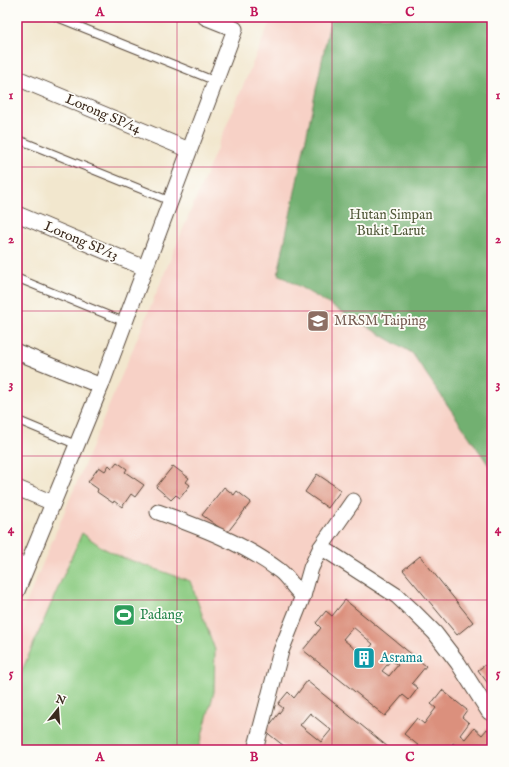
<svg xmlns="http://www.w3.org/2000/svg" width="509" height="767" viewBox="0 0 509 767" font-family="'IM FELL English',serif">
<rect width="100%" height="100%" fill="#fdfcf7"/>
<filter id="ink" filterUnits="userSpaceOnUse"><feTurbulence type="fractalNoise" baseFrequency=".025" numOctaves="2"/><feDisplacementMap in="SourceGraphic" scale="8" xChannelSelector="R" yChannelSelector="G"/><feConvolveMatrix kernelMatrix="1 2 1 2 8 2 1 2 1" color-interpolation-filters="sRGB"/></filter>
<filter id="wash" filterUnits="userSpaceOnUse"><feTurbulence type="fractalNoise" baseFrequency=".012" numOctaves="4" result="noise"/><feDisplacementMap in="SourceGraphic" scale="16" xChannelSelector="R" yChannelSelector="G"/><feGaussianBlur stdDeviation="0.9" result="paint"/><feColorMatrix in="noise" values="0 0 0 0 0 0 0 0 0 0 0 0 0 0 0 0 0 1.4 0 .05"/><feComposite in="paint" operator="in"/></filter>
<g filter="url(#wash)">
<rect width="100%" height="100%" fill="#f2e7ce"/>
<path fill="#f7d1c6" d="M272,17H492V750H17V625Z"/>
<path fill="#8dcc83" stroke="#647b50" d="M82,533L103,548L121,557L190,581L215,650L214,692L198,750H17V682Z"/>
<path fill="#72b071" stroke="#566d48" d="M331,17H492V470L412,353L278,274Z"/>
<g id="blocks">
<g fill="#db907d" fill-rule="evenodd">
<path d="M117,462L127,469L125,472L144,485L135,497L131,494L122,507L114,501L113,503L97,492L98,489L88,482L99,467L105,471L109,465L112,468Z"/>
<path d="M173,466L189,478L186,482L190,485L180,498L176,495L171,500L156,487Z"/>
<path d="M317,474L341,490L328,508L305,492Z"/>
<path d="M224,487L234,495L237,491L251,502L227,533L202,515Z"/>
<path d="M420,556L473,622L457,635L403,570Z"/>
<path d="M345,600L426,666L412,683L418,688L409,700L403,695L385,716L303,650L321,628L316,623L326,611L332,616ZM353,627L373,644L363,656L343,639ZM391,660L398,665L389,676L382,671Z"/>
<path d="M485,665L492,674V689L478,670Z"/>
<path d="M307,681L388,747L386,750H353L348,746L345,750H289L265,731L283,708L278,704L288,692L294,698ZM310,713L331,730L321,742L300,725Z"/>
<path d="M442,690L467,710L462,717L469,723L460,735L465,739L474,728L482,735L487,729L492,733V750H457L459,748L453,743L447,750H424L404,734L417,718L424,724L436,708L431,704Z"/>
</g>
</g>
</g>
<g filter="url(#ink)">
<use href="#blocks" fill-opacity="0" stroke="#564638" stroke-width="1"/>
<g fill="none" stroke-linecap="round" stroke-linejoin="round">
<g stroke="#564638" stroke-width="9">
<g id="lane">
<path d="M56,17L215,81"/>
<path d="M17,139L170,201"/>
<path d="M17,278L125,322"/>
<path d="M17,420L77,445"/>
<path d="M17,558L29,563"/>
</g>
</g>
<g stroke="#564638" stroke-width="17">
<g id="street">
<path d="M17,78L189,150"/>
<path d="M17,214L145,268"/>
<path d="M17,352L101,386"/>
<path d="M17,488L53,503"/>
<path d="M158,512C200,527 245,544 280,571C289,578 294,589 303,596"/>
<path d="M321,547L397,596L415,613L435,633L458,663L489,712"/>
<path d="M17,591L101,386L235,29L205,17"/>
<path d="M255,750L281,651L303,596L311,568L321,547L353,501"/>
</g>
</g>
<use href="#lane" stroke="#fff" stroke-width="7"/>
<use href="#street" stroke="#fff" stroke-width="15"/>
</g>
</g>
<path fill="none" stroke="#c2185b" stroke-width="1" stroke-opacity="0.55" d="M177,17V750M332,17V750M17,167H492M17,311H492M17,456H492M17,600H492"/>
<defs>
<g id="school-square" transform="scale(1.15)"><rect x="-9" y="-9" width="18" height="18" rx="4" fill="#8d6e63" stroke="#fdfcf7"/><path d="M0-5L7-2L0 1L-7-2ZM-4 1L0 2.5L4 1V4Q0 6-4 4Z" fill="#fff"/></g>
<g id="stadium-square" transform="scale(1.15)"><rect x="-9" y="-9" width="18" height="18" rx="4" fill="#2e9e5b" stroke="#fdfcf7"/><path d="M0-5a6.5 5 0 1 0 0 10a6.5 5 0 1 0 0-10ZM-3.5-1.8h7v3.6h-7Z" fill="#fff"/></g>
<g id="building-square" transform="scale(1.15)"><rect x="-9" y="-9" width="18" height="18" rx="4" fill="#0f9aa8" stroke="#fdfcf7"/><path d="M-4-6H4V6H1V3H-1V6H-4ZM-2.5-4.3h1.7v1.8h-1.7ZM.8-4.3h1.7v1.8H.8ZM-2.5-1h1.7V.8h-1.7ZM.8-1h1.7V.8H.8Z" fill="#fff"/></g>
</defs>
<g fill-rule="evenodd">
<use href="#school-square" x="318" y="321"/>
<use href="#stadium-square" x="124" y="615"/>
<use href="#building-square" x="364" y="658"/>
</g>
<g text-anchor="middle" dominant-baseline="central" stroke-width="3.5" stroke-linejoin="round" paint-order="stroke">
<g font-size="14" fill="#3b2a1e" stroke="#fdfcf7">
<text transform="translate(103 114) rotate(23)">Lorong SP/14</text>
<text transform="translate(81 241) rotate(23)">Lorong SP/13</text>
</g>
<g font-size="14" fill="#545b3c" stroke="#fdfcf7">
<text x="391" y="215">Hutan Simpan<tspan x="391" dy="16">Bukit Larut</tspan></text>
</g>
<g font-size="14" fill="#785e54" stroke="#fdfcf7" text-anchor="start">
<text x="334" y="321">MRSM Taiping</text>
</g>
<g font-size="14" fill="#27864d" stroke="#fdfcf7" text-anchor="start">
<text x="140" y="615">Padang</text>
</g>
<g font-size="14" fill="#0d838f" stroke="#fdfcf7" text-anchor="start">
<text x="380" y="658">Asrama</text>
</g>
</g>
<rect width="509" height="767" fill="none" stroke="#fdfcf7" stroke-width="44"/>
<g transform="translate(58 709) rotate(17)" stroke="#fdfcf7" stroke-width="3" paint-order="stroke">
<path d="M0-3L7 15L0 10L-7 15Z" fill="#3b2a1e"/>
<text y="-6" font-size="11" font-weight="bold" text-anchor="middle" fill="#3b2a1e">N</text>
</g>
<rect x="22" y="22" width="465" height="723" fill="none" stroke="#c2185b" stroke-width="1.5"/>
<g font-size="13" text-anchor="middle" font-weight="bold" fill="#c2185b">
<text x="100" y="16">A</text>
<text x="254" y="16">B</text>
<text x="410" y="16">C</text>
<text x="11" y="99">1</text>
<text x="498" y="99">1</text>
<text x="11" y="243">2</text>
<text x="498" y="243">2</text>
<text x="11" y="388">3</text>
<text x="498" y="388">3</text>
<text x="11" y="533">4</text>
<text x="498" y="533">4</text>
<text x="11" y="677">5</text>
<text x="498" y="677">5</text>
<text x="100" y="761">A</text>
<text x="254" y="761">B</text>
<text x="410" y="761">C</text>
</g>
</svg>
